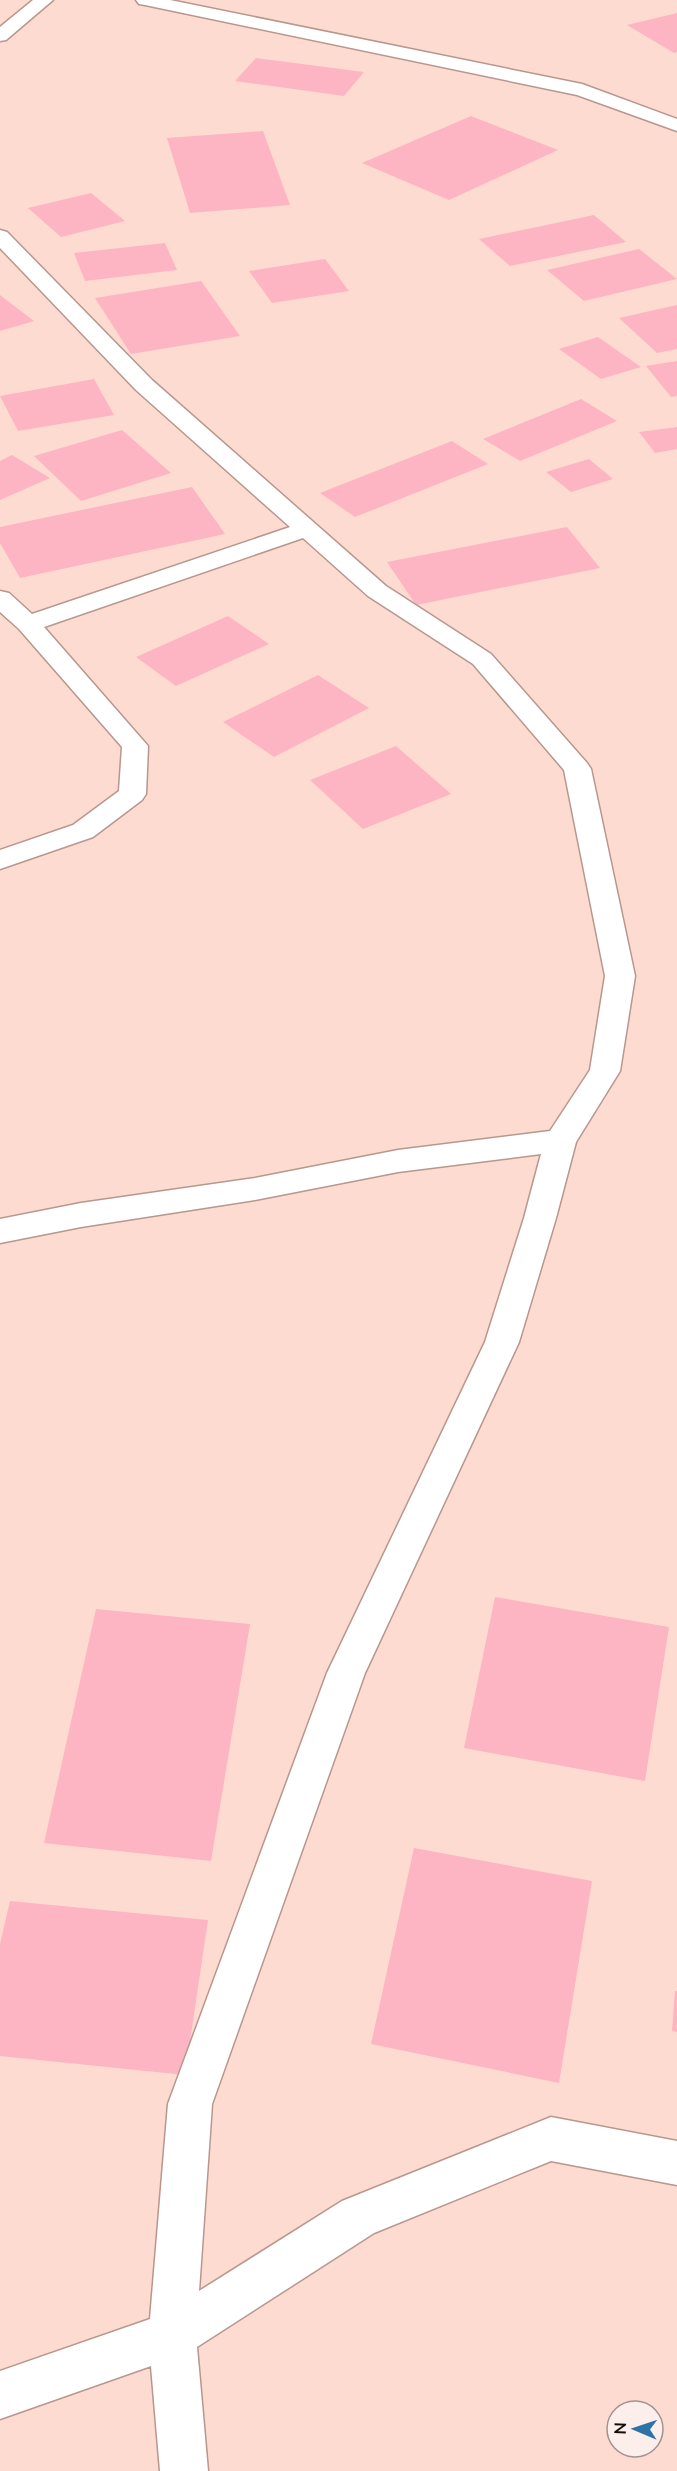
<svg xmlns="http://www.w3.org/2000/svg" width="677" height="2471" viewBox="0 0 677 2471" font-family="Lato,sans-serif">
<rect width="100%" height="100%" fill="#fedbd1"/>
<g fill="#fdb5c3">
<path d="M677,13V52L674,53L627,25Z"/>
<path d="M256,58L364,72L344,96L235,81Z"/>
<path d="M471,116L558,150L449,200L362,163Z"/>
<path d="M263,131L290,205L190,213L167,138Z"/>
<path d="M91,193L125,221L61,237L28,208Z"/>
<path d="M594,215L626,242L510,266L479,239Z"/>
<path d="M165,243L177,270L85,281L74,253Z"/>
<path d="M639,249L677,279L584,301L547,270Z"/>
<path d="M325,259L349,291L272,303L249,271Z"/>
<path d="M201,281L240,336L131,354L95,298Z"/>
<path d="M0,295L34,321L0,331Z"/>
<path d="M677,305V349L657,353L619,318Z"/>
<path d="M598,337L641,367L601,379L559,349Z"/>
<path d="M677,361V396L671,397L646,366Z"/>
<path d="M94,379L114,415L18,431L0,396Z"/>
<path d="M581,399L617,421L520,461L483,439Z"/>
<path d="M677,427V449L655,453L639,432Z"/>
<path d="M122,430L171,473L81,501L34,456Z"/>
<path d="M452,441L488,464L355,517L320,493Z"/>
<path d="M12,455L50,478L0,500V461Z"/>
<path d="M589,459L613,479L571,492L546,472Z"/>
<path d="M192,487L225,534L20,578L0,543V527Z"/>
<path d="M567,527L600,568L416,605L387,562Z"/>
<path d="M228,616L269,644L176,686L136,657Z"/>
<path d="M318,675L369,708L274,757L223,722Z"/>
<path d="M396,746L451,794L363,829L310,780Z"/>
<path d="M495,1597L669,1627L645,1781L464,1748Z"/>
<path d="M96,1609L250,1624L211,1861L44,1843Z"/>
<path d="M414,1848L592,1881L559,2083L371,2044Z"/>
<path d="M10,1901L208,1920L185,2075L0,2056V1944Z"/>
<path d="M675,1991H677V2032L672,2031Z"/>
</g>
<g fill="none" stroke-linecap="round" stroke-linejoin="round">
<g stroke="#b7978e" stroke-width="3">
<g id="minor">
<path d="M33,0H53L6,40L0,41V27Z"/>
<path d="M136,0H170L582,84L677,119V131L577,95L145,5L139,4Z"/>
<path d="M0,230L7,232L152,380L386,586L491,654L587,763L591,769L635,976L620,1071L576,1142L556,1218L519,1342L365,1673L212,2104L199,2291L342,2201L551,2117L677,2141V2185L551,2161L374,2233L197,2347L208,2471H160L151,2366L0,2419V2371L150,2319L168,2104L327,1673L485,1342L524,1218L541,1154L398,1172L255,1200L81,1227L0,1243V1219L81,1203L255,1178L398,1150L550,1131L590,1070L605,976L564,770L473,664L368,596L303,538L44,627L148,746L146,794L142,800L93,837L0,869V850L73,825L119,791L122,747L19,629L0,612V591L9,593L32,614L290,527L136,390L0,248Z"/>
</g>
</g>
<use href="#minor" fill="#fff" fill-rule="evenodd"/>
</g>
<g transform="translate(635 2429) rotate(272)"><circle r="28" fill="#fceeea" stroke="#a09390" stroke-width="1.5"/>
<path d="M0-4.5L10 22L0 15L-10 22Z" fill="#2d73a8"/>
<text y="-9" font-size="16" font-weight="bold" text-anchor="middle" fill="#160b08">N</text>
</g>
</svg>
